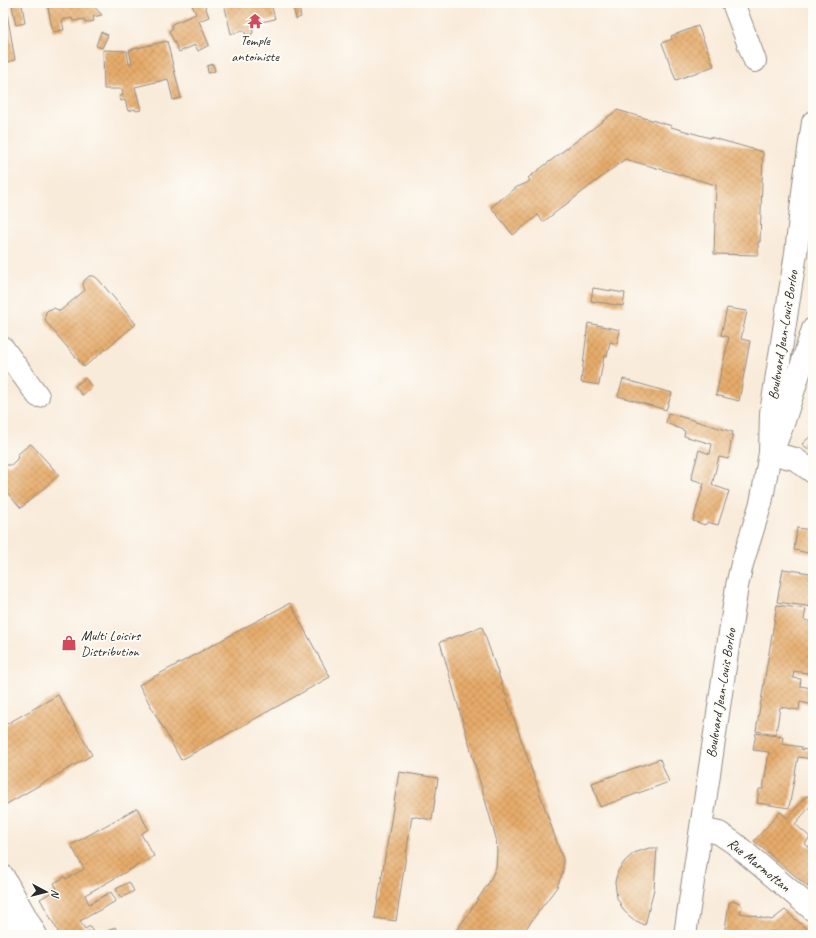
<svg xmlns="http://www.w3.org/2000/svg" width="816" height="938" viewBox="0 0 816 938" font-family="Caveat,sans-serif">
<defs>
<pattern id="building-cross-hatch" width="8" height="8" patternUnits="userSpaceOnUse"><rect width="8" height="8" fill="#e6ab6a"/><path d="M0 0l8 8M0 8l8-8" fill="none" stroke="#c5935c"/></pattern>
</defs>
<rect width="100%" height="100%" fill="#fdfcf7"/>
<filter id="ink" filterUnits="userSpaceOnUse"><feTurbulence type="fractalNoise" baseFrequency=".025" numOctaves="2"/><feDisplacementMap in="SourceGraphic" scale="8" xChannelSelector="R" yChannelSelector="G"/><feConvolveMatrix kernelMatrix="1 2 1 2 8 2 1 2 1" color-interpolation-filters="sRGB"/></filter>
<filter id="wash" filterUnits="userSpaceOnUse"><feTurbulence type="fractalNoise" baseFrequency=".012" numOctaves="4" result="noise"/><feDisplacementMap in="SourceGraphic" scale="16" xChannelSelector="R" yChannelSelector="G"/><feGaussianBlur stdDeviation="0.9" result="paint"/><feColorMatrix in="noise" values="0 0 0 0 0 0 0 0 0 0 0 0 0 0 0 0 0 1.4 0 .05"/><feComposite in="paint" operator="in"/></filter>
<g filter="url(#wash)">
<rect width="100%" height="100%" fill="#f9ebda"/>
<g id="blocks">
<g fill="url(#building-cross-hatch)">
<path d="M47,3H91L102,15L93,17L94,21L85,23L84,19L73,21L72,18L62,20L64,30L53,32Z"/>
<path d="M198,3H204L209,17L199,21L209,45L198,51L195,45L179,52L169,31L172,29V24L196,14L192,5Z"/>
<path d="M224,3H271L275,19L252,24L253,33L251,34V37L247,39L244,30L231,34Z"/>
<path d="M292,3H298L301,17L296,19Z"/>
<path d="M22,4L25,23L16,25L12,6Z"/>
<path d="M6,7L15,60L3,63V8Z"/>
<path d="M698,26L714,66L676,80L662,43L672,39L671,36Z"/>
<path d="M101,32L108,35L102,48L96,46Z"/>
<path d="M167,41L181,98L173,100L168,79L135,87L141,110L136,111L135,109L128,111L125,100L121,101L119,97L123,95L122,89H104L103,50L127,51L129,64L132,63L129,50Z"/>
<path d="M213,64L215,71L208,73L207,66Z"/>
<path d="M617,110L672,126L671,127L710,138V137L763,152L760,242H758V255L714,254L716,185L625,159L543,222L538,215L513,235L491,207L517,187L527,183L530,180L528,178Z"/>
<path d="M89,276H94L98,279L136,324L84,367L46,322L45,317L46,312L48,310L54,308L60,311L85,290L83,285L84,281Z"/>
<path d="M593,288L625,293L623,306L591,301Z"/>
<path d="M727,308L747,311L741,339L750,341L739,401L716,395L729,337L721,335Z"/>
<path d="M588,323L620,330L617,344L610,342L607,356H604L599,385L581,382Z"/>
<path d="M85,378L92,387L82,395L75,386Z"/>
<path d="M623,379L672,393L666,410L618,396Z"/>
<path d="M668,413L733,432L728,459L719,457L712,485L729,491L718,525L707,522L705,525L693,521L704,483L691,479L699,450L710,454L712,444L684,436L685,431L666,423Z"/>
<path d="M813,434V453L802,444Z"/>
<path d="M30,444L32,445L59,475L21,508L3,488V467L6,465H11L17,459L18,454Z"/>
<path d="M797,528L812,530L813,529V554L794,550Z"/>
<path d="M783,569L810,573L809,581L813,582V607L777,602Z"/>
<path d="M290,603L330,677L181,760L139,685Z"/>
<path d="M777,605L806,609L804,620L813,622V640L811,639L810,647H813V674L794,671L793,678L801,679L800,686L812,688L813,705L800,702L799,710L780,707L776,734L756,731Z"/>
<path d="M482,627L563,860V871L557,887L521,935H454L490,881L496,867L497,853L496,838L440,642Z"/>
<path d="M58,695L92,755L5,805L3,801V726Z"/>
<path d="M756,733L783,737L782,744L802,747L801,749L813,751V759L798,757L789,808L757,803L759,789H763L769,752L753,750Z"/>
<path d="M660,759L669,782L600,807L592,783Z"/>
<path d="M399,772L438,778L432,820L412,816L396,921L375,918Z"/>
<path d="M806,796L813,797V803L795,824L810,837L805,844L809,847L813,843V891L754,841L780,812L788,818Z"/>
<path d="M137,808L148,829L141,834L154,856L85,895L89,904L111,892L116,901L80,921L85,929L90,926L94,935H60L40,899L57,889L54,883L65,877L66,879L84,869L71,845Z"/>
<path d="M649,848H657L654,889L645,925L634,920L624,911L617,898L615,882L618,871L625,861L634,853Z"/>
<path d="M129,882L134,891L121,898L116,889Z"/>
<path d="M733,901L738,902L742,906L740,913L757,916V917L772,920L785,910L808,930L804,935H792L771,931L770,935H724L729,903Z"/>
<path d="M115,927L119,935H100L111,929Z"/>
</g>
</g>
</g>
<g filter="url(#ink)">
<use href="#blocks" fill-opacity="0" stroke="#928b82" stroke-width="1"/>
<g fill="none" stroke-linecap="round" stroke-linejoin="round">
<g stroke="#928b82" stroke-width="24">
<g id="minor">
<path d="M733,3L755,61"/>
<path d="M3,348L38,396"/>
<path d="M770,453L795,459L813,472"/>
<path d="M701,829L719,833L734,843L813,910"/>
</g>
</g>
<g stroke="#928b82" stroke-width="24">
<g id="major">
<path d="M776,442L783,424L813,329"/>
<path d="M3,876L36,935"/>
<path d="M3,909L18,935"/>
<path d="M685,935L737,586L742,564L761,503L764,487L770,453L771,413L796,253L804,184L813,122"/>
</g>
</g>
<use href="#minor" stroke="#fff" stroke-width="22"/>
<use href="#major" stroke="#fff" stroke-width="22"/>
</g>
</g>
<defs>
<g id="temple-bare" transform="scale(1.2)"><path d="M0-6L5-2H3V0L6.5 2.5H4V6H1.5V3h-3V6H-4V2.5H-6.5L-3 0V-2H-5Z" fill="#d1495b" stroke="#fdfcf7" stroke-width="2.5" paint-order="stroke"/></g>
<g id="shop-bare" transform="scale(1.2)"><path d="M-5-2.5h2.3a2.7 3.5 0 0 1 5.4 0H5L5.5 6h-11ZM-1.5-2.5h3a1.5 2.3 0 0 0-3 0Z" fill="#d1495b" stroke="#fdfcf7" stroke-width="2.5" paint-order="stroke"/></g>
</defs>
<g fill-rule="evenodd">
<use href="#temple-bare" x="255" y="21"/>
<use href="#shop-bare" x="69" y="643"/>
</g>
<g text-anchor="middle" dominant-baseline="central" stroke-width="4" stroke-linejoin="round" paint-order="stroke">
<g font-size="14" fill="#2b2b2b" stroke="#fdfcf7">
<text x="255" y="40">Temple<tspan x="255" dy="16">antoiniste</tspan></text>
<text x="81" y="635" text-anchor="start">Multi Loisirs<tspan x="81" dy="16">Distribution</tspan></text>
</g>
<g font-size="14" fill="#2b2b2b" stroke="#fdfcf7">
<text transform="translate(783 335) rotate(-81)">Boulevard Jean-Louis Borloo</text>
<text transform="translate(721 693) rotate(-81)">Boulevard Jean-Louis Borloo</text>
<text transform="translate(759 865) rotate(39)">Rue Marmottan</text>
</g>
</g>
<rect width="816" height="938" fill="none" stroke="#fdfcf7" stroke-width="16"/>
<g transform="translate(46 892) rotate(97)" stroke="#fdfcf7" stroke-width="3" paint-order="stroke">
<path d="M0-3L7 15L0 10L-7 15Z" fill="#2b2b2b"/>
<text y="-6" font-size="11" font-weight="bold" text-anchor="middle" fill="#2b2b2b">N</text>
</g>
</svg>
